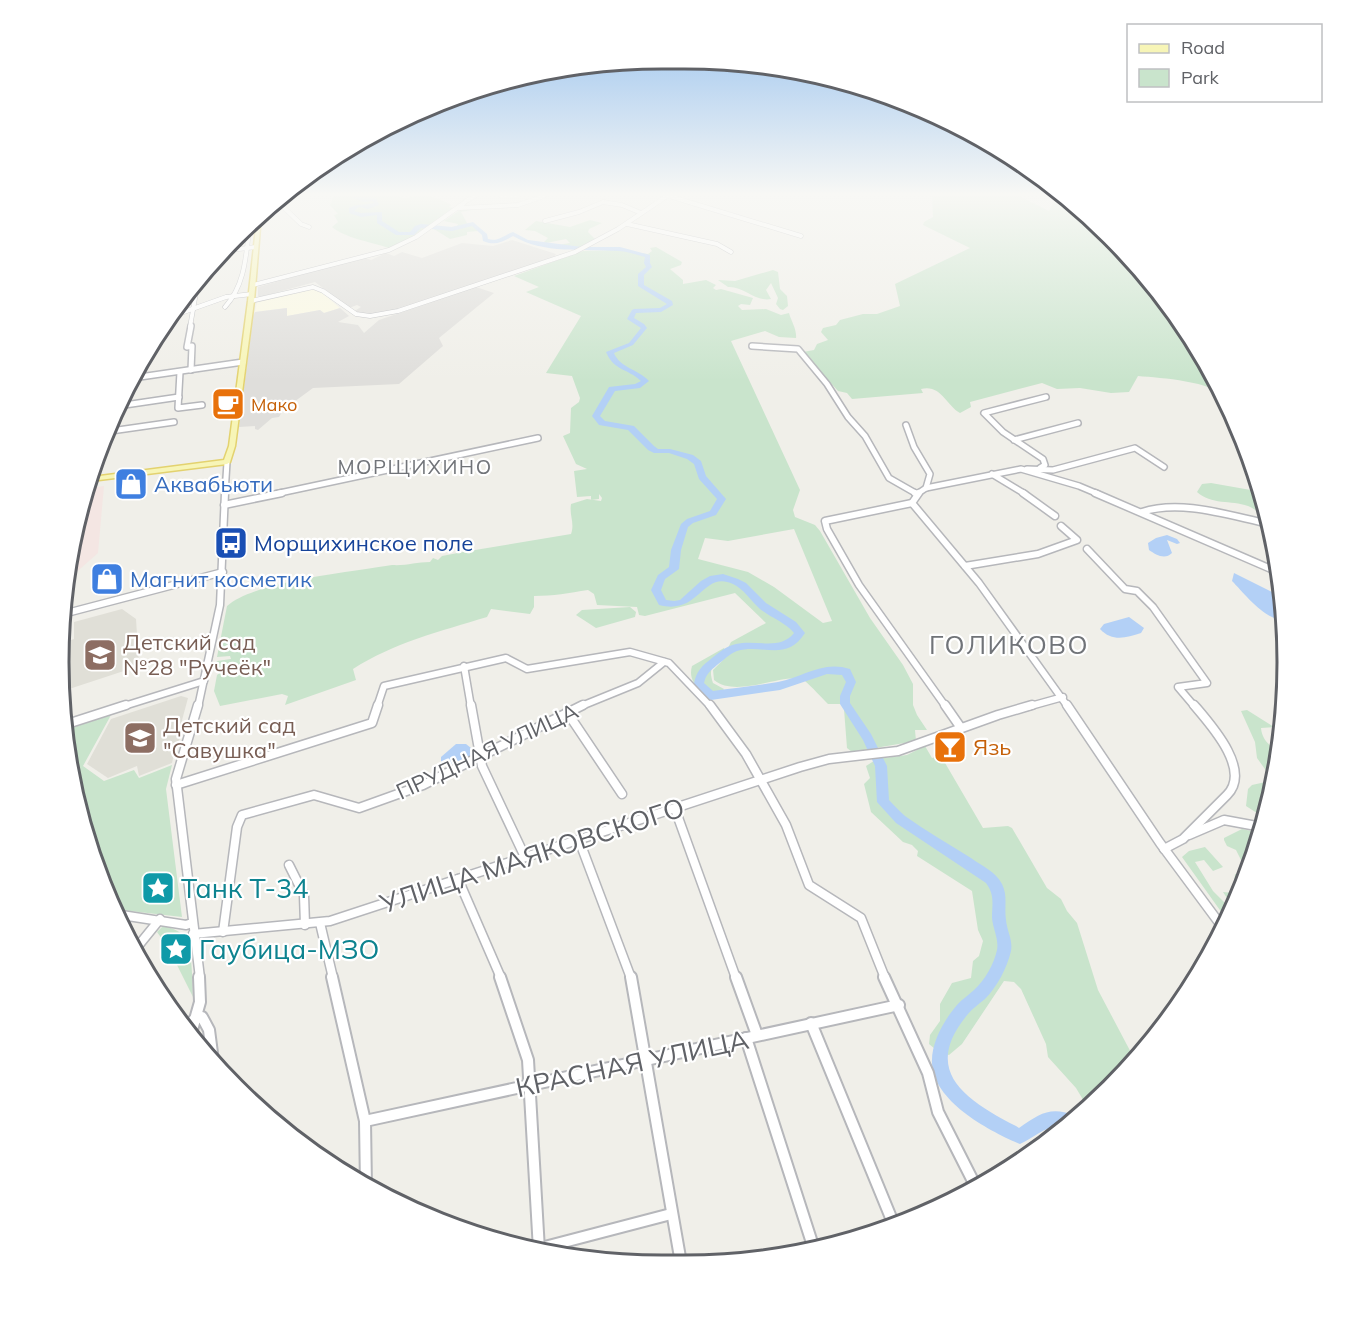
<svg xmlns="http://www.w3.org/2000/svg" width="1346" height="1324" viewBox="0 0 1346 1324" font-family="Mulish,sans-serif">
<rect width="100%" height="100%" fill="#f0efe9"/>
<path fill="#fbf9e3" d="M311,288L320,291L340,308L324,313L320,310L287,316L286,308L255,312L257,301Z"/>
<g fill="#dfdedb">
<path d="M512,240L556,254L554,258L396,310L370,315L353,312L361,307L357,305L349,308L315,282L260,297L258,296V287L363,257L371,260L386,253L394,256L402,252L422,258L462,243L493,246Z"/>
<path d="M476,287L494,293L439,338L443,346L399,384L313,388L283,410L279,417L272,418L258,430L255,429V426L239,427L253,316L255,312L287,308V316L320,310L324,313L340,308L349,316L338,322L358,325L364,333L379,320Z"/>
</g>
<g fill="#e0dfd7">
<path d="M122,609L136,619L139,666L60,692L62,643L74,639V622Z"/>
<path d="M181,696L188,698L178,735L181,737L176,745L172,763L139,776L137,766L108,778L87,764L111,719Z"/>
</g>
<path fill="#f4e6e3" d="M104,486L98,553L64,583L89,488Z"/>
<g fill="#c9e4cc" fill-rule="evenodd">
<path d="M334,196H398C406,200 409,197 417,196C428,194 443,200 451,205L449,207L454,208L407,240L389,248C371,242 345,238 332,227L338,222L334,215L338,214L330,205Z"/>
<path d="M932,196H1019L1049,211L1057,196H1065L1082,209L1163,295L1225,395L1226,398C1212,381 1162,378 1138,376L1129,392L1111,393L1080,388L1057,389L1042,383L970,402L971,407L960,413C946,405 941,384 921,389L923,393L852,399L847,393L838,391L803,352L814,350L817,344L828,340L821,332L823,328L836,325L840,320L863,314H877L900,306L895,284L970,248L923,225L924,222L933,217Z"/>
<path d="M483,208L461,212L467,223L476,226L478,231L467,232V235L450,239L434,229L438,226L446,228L457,226L458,224L444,221L460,210Z"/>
<path d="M590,220L602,223L589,229L588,232L595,239L580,248L558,245L570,243L566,239L546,243L544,242L548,238L535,231L525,230L536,221L570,227Z"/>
<path d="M656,247L682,262L681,265L670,269L683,280V284L706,280L716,285L713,288L716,290L721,289L753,298L750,305L741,304L738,306L742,310L766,309L781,315L789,313C791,321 797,329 796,338L779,337L765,331L731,341L800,490L793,510L795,517L815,525L820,531L870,618L903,665L913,684V705L917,715L927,730H915L916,741L852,752L847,748L844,709L841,704H828C821,697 812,687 805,681C790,669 738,700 714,680L713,670L723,660L726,653C715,666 707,665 713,683L724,689L717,697C702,693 687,683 692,666L724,648L726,652L731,642L766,623L735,593L645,616L639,615L637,607L597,605L594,594L588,590C569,593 553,596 534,596V607L530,614L491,609L487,617C441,631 393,643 353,669L356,680L285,705L288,696L282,694L220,706L214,691L217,675L229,666L230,662L215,672L213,667L217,661L231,659L230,656L217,657L227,606C255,581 351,572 392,565C406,566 416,562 430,562L433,558L438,560L442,556L463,552L571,534C575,523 569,515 571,504L587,499L601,501L602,498L599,494V499L591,500V496L577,497L574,471L587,469L576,464L563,436L570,433L571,408L579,402L580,398L572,376L546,373L581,316L526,292L539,287L514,276L583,251L617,250L648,254L652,251L650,248ZM794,529L832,621L823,623L774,587L748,572L698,559L705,538L728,541Z"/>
<path d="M773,270L778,272L780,289L787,296L788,306L783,310L780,309L776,304L778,298L771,283L766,290L771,299C755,302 744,286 728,287L718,280L735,281Z"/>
<path d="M1211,483L1262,492L1269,516C1256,514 1257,509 1248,506C1231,500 1211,505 1197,492L1202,484Z"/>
<path d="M630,607L636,612L635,617L596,628L576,615L582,610Z"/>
<path d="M1247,710L1274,727L1261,728C1262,739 1269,747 1280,750L1265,814L1260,815L1246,806L1248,789L1252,785L1270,781V776L1257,758L1255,742L1241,711Z"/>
<path d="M111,715L83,766L104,781L134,770L139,778L172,765L166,789L182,917L113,909L79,818L65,730Z"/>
<path d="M925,746L932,758L941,756L983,828L1008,826L1012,828L1047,888L1061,899L1067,911L1077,923L1098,990L1136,1062L1085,1109L1082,1098L1076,1088L1048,1057L1046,1044L1021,989L1014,982L1004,981L962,1044L949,1055L940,1053L929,1044L930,1035L940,1021V1004L952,983L971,978L973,961L979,956L983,941L978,930L972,891L917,856L918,851L912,845L903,842L871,812L864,784L870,778L866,766L877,759L907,755Z"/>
<path d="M1242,829L1261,833L1255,856L1227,920L1182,857L1189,851L1205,847L1223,867L1213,871L1204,860L1195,862L1213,891L1226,904H1231L1223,892L1233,893L1235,874L1242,873L1245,868L1236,850L1227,846L1224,840V838Z"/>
<path d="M163,926C171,928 180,930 185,938C193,950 192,982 193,997L168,947L157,932Z"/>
</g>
<g fill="#b3d0f6">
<path d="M1167,535L1177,539L1180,543L1177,544L1167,540L1172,553C1165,560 1156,555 1149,550L1148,543L1156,538Z"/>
<path d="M1234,573L1282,597L1286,620C1266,622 1244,593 1232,581Z"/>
<path d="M1129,617L1144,628L1141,633C1126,638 1112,642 1100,629L1104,624Z"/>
<path d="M456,744H466L471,748L472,756L455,766L441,764V757Z"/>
</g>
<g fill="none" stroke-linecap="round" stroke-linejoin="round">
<path fill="#b3d0f6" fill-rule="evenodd" d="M348,196L376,198L379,205L368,209L359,207L354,211L361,213L382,212V221L399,232H410L415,226L421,224L452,227L473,222L487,234L488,239C498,242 504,235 513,232L528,240L582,247H620L650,255V263L652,267L644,275V285L672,301L673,305L661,312L636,313L634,318L644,324L647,328L633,345L614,353C620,368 638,369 649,381L640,388L615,391L600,416L605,421L634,426L654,446L658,449H670L693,455L701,461L706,476L726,499L716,515L693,523L688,527L681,550L679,569L665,579L661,590L666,600L674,601L680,600L701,581L710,576L723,574L738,579L746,583L766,603L796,622L805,633C786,663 762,643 737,651C729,654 724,660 717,665C710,671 706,674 704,683L713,691C734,688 756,686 778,682C803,677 823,660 850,669L856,682L850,696V703L871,734L887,766L889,800C894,805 899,811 905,816C926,831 949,844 971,858C982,866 996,872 1002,884C1008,896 1004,907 1006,920C1007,931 1013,940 1011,951C1007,968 997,987 985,999C979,1004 973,1008 968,1014C920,1071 966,1100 1016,1126L1019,1128C1041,1113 1050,1106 1077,1116L1065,1128C1047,1123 1036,1137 1020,1144C989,1131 933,1101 932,1063C931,1043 944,1020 957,1005C962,999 969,995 974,990C985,980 994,964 997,950C999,939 993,929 992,918C992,904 995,895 986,883L896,823L877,802L875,766L863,740L840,704V696L846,682L842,675L827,674L780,690L711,700L701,695L694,684C696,671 702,666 712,658C720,652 726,646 736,644C756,639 780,651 794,633C785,622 771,618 760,609C751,601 744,589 733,584C702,570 700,616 659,605L651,590L658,575L669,567L671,550L681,524L687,519L710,511L717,499L699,479L694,464L687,459L669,453H654L648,450L628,430L599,425L592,416L609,387L635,384L641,381C627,368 614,371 606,352L629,343L641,328L627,319L632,310L634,309L660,308L667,304L638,286V274L646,267L644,263L645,257C636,255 627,251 618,251C584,249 543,254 513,236C502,242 495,246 483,241L482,235L472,226L452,231L421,228L414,235H396L377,223V215L361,217L349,213V208C358,203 365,206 374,203L372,201L364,202Z"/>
<g stroke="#b6b7bb" stroke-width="5">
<g id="minor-far4">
<path d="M501,196H517"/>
<path d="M669,196L801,236"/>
<path d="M277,201L301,224L309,227"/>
<path d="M466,201L475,196"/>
<path d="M459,208L518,205L544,196"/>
<path d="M545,221L579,212L603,202L622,205L641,213"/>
<path d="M627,224L717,244L731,252"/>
<path d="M222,251L256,247"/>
<path d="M253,285L389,250L416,237L464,203"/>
<path d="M251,301L313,287L323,291L356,314L370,316L398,311L575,252L618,229L667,196"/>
<path d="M225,307C246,284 246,253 250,223"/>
<path d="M167,318L226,297L252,294"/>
<path d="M190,327L198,281"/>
</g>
</g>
<g stroke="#b6b7bb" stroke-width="8">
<g id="minor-far3">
<path d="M191,326L187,347L192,346L191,370"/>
<path d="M752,346L798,349L827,384L848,417L865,436L889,478L917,494"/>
<path d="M180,372L178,408L202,405"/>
<path d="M133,378L243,362"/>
<path d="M118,406L179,397"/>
<path d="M906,425L914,447L930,474L926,488"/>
<path d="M104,432L174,422"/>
<path d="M1014,440L1078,423"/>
<path d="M1040,468L1045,465L1043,459L1003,432L984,413L1046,397"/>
<path d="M1027,469L1053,470L1135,448L1164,467"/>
<path d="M992,474L1025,494"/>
<path d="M225,494L227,462"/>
<path d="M275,494L538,438"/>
<path d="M917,494L926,488L1021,469L1079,486L1098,494"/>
</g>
</g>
<g stroke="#b6b7bb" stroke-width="9">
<g id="minor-far2">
<path d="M915,493L917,494"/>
<path d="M919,493L912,503L979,583L1068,707"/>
<path d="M1023,493L1055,516"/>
<path d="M1095,493L1278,572"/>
<path d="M912,503L825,521L827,529L859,585L946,707"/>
<path d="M224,505L282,493"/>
<path d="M1142,512C1182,499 1230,516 1270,524"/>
<path d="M1087,549L1125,589L1137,591L1153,607L1207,683L1178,687L1195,707"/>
<path d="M965,566L1038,554L1077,540L1061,526"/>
<path d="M63,614L223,572"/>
<path d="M464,666L471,707"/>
<path d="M121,707L204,681"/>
<path d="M198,707L220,605L225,493"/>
<path d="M377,707L384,686L506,658L527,669L630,652L669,663L711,707"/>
<path d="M579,707L638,683L664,662"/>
<path d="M1027,707L1063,697"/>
</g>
</g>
<g stroke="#b6b7bb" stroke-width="11">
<g id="minor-far1">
<path d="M198,705L176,779L200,978"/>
<path d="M471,705L482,766L525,857"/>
<path d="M710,705L746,754L786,825L809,885L861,918L885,978"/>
<path d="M945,705L961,728"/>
<path d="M1067,705L1160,843L1223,928"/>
<path d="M567,712L622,794"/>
<path d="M64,725L126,705"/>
<path d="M176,785L372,723L378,705"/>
<path d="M675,809L736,978"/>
<path d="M1189,835L1224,820L1262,827"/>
<path d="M579,840L631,978"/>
<path d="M1164,849L1183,839L1227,795C1252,770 1211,725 1194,705"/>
<path d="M289,865L304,895L305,925"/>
<path d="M458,879L501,978"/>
<path d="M115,914L186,925L192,923"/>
<path d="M320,923L333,978"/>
<path d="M223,932L237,827L242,815L314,795L359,808L423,785L583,705"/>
<path d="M193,934L330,921L800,767L829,759L898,751L998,715L1032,705"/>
<path d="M134,951L160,919"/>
</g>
</g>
<g stroke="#b6b7bb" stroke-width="14">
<g id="minor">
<path d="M332,977L365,1121L366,1187"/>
<path d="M500,977L528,1060L539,1250"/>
<path d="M631,977L681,1263"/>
<path d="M736,977L757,1035"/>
<path d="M884,977L928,1073L938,1112L976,1187"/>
<path d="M811,1023L894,1225"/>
<path d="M184,1030L196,1018L202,1017L209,1030L213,1061"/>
<path d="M190,1037L200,1002L199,977"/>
<path d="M746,1038L814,1249"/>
<path d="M365,1121L899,1005"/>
<path d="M537,1249L671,1214"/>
</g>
</g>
<g stroke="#e3d26f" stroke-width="3">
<path id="major" d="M260,215L261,216L254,301L235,446L230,462L227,464L91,481L92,477L224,460L229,446L248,301L257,218Z"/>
</g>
<use href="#minor-far4" stroke="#fff" stroke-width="4"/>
<use href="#minor-far3" stroke="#fff" stroke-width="5"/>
<use href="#minor-far2" stroke="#fff" stroke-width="6"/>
<use href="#minor-far1" stroke="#fff" stroke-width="8"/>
<use href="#minor" stroke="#fff" stroke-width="10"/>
<use href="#major" fill="#f7f5b7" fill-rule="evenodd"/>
</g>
<linearGradient id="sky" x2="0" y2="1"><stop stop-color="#93bfee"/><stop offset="0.51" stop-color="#f8f8f5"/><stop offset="1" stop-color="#f8f8f5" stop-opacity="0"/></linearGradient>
<rect width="1346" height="381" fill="url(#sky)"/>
<defs>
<g id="cafe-square" transform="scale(1.725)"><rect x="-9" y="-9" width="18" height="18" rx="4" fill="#e8710a" stroke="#fff"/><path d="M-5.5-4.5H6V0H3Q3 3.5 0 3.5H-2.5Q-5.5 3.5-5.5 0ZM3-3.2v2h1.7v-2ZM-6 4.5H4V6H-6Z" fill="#fff"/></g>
<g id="shop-square" transform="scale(1.725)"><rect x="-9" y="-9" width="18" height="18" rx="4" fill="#3f7fe0" stroke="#fff"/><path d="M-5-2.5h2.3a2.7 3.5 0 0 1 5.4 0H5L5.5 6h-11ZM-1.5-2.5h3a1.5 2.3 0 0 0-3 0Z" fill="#fff"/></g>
<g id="bus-square" transform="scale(1.725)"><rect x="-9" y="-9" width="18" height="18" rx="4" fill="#1a4fb4" stroke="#fff"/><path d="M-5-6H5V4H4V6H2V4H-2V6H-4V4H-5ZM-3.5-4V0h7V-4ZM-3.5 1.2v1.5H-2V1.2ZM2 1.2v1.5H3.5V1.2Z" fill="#fff"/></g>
<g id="school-square" transform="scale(1.725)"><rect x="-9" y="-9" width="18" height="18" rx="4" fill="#8d6e63" stroke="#fff"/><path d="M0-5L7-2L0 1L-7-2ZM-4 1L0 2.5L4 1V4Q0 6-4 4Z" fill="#fff"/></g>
<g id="bar-square" transform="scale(1.725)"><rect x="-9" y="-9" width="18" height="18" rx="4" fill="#e8710a" stroke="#fff"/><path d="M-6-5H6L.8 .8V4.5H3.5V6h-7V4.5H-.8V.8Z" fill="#fff"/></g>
<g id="sight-square" transform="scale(1.725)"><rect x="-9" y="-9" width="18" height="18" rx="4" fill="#0f9aa8" stroke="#fff"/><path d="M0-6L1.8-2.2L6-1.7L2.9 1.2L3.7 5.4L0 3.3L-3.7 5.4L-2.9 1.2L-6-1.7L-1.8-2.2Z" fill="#fff"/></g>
</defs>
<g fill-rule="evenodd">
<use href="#cafe-square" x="228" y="404"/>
<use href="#shop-square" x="131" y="484"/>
<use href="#bus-square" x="231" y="543"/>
<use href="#shop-square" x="107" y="579"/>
<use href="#school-square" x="100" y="655"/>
<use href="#school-square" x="140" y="738"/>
<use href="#bar-square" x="950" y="747"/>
<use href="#sight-square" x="158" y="888"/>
<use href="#sight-square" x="176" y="949"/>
</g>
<g text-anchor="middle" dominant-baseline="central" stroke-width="4.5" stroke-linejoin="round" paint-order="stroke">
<g font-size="18" fill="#c56008" stroke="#fff" text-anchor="start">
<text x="251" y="404">Мако</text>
</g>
<g font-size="20" letter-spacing="1.5" fill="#717479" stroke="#fff">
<text x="415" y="466">МОРЩИХИНО</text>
</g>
<g font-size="22" fill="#366cbe" stroke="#fff" text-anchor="start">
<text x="154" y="484">Аквабьюти</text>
<text x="130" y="579">Магнит косметик</text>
</g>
<g font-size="22" fill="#164399" stroke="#fff" text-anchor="start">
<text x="254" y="543">Морщихинское поле</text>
</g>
<g font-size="22" fill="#785e54" stroke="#fff" text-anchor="start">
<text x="123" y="642">Детский сад<tspan x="123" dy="25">№28 "Ручеёк"</tspan></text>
<text x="163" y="725">Детский сад<tspan x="163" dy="25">"Савушка"</tspan></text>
</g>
<g font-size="22" fill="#c56008" stroke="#fff" text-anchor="start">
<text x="973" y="747">Язь</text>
</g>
<g font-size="22" fill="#606267" stroke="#fff">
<text transform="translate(487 751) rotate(-25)">ПРУДНАЯ УЛИЦА</text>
</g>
<g font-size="26" letter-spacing="1.5" fill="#717479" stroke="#fff">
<text x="1009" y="644">ГОЛИКОВО</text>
</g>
<g font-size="27" fill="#606267" stroke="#fff">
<text transform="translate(532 855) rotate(-18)">УЛИЦА МАЯКОВСКОГО</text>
<text transform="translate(632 1063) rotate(-12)">КРАСНАЯ УЛИЦА</text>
</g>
<g font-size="27" fill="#0d838f" stroke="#fff" text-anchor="start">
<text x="181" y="888">Танк Т-34</text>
<text x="199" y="949">Гаубица-МЗО</text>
</g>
</g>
<path d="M0 0H1346V1324H0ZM662 69H684A593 593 0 0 1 1277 662V662A593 593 0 0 1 684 1255H662A593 593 0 0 1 69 662V662A593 593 0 0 1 662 69Z" fill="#fff" fill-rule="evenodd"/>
<path fill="none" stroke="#606267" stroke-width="3" d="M662 69H684A593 593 0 0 1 1277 662V662A593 593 0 0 1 684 1255H662A593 593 0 0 1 69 662V662A593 593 0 0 1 662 69Z"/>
<rect x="1127" y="24" width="195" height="78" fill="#ffffff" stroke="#bfc0c2" stroke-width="1.5"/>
<rect x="1139" y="44" width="30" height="9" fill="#f7f5b7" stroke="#bfc0c2" stroke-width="1.5"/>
<text x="1181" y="54" font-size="18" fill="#606267">Road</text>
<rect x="1139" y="69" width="30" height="18" fill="#c9e4cc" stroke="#bfc0c2" stroke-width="1.5"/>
<text x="1181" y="84" font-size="18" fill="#606267">Park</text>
</svg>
